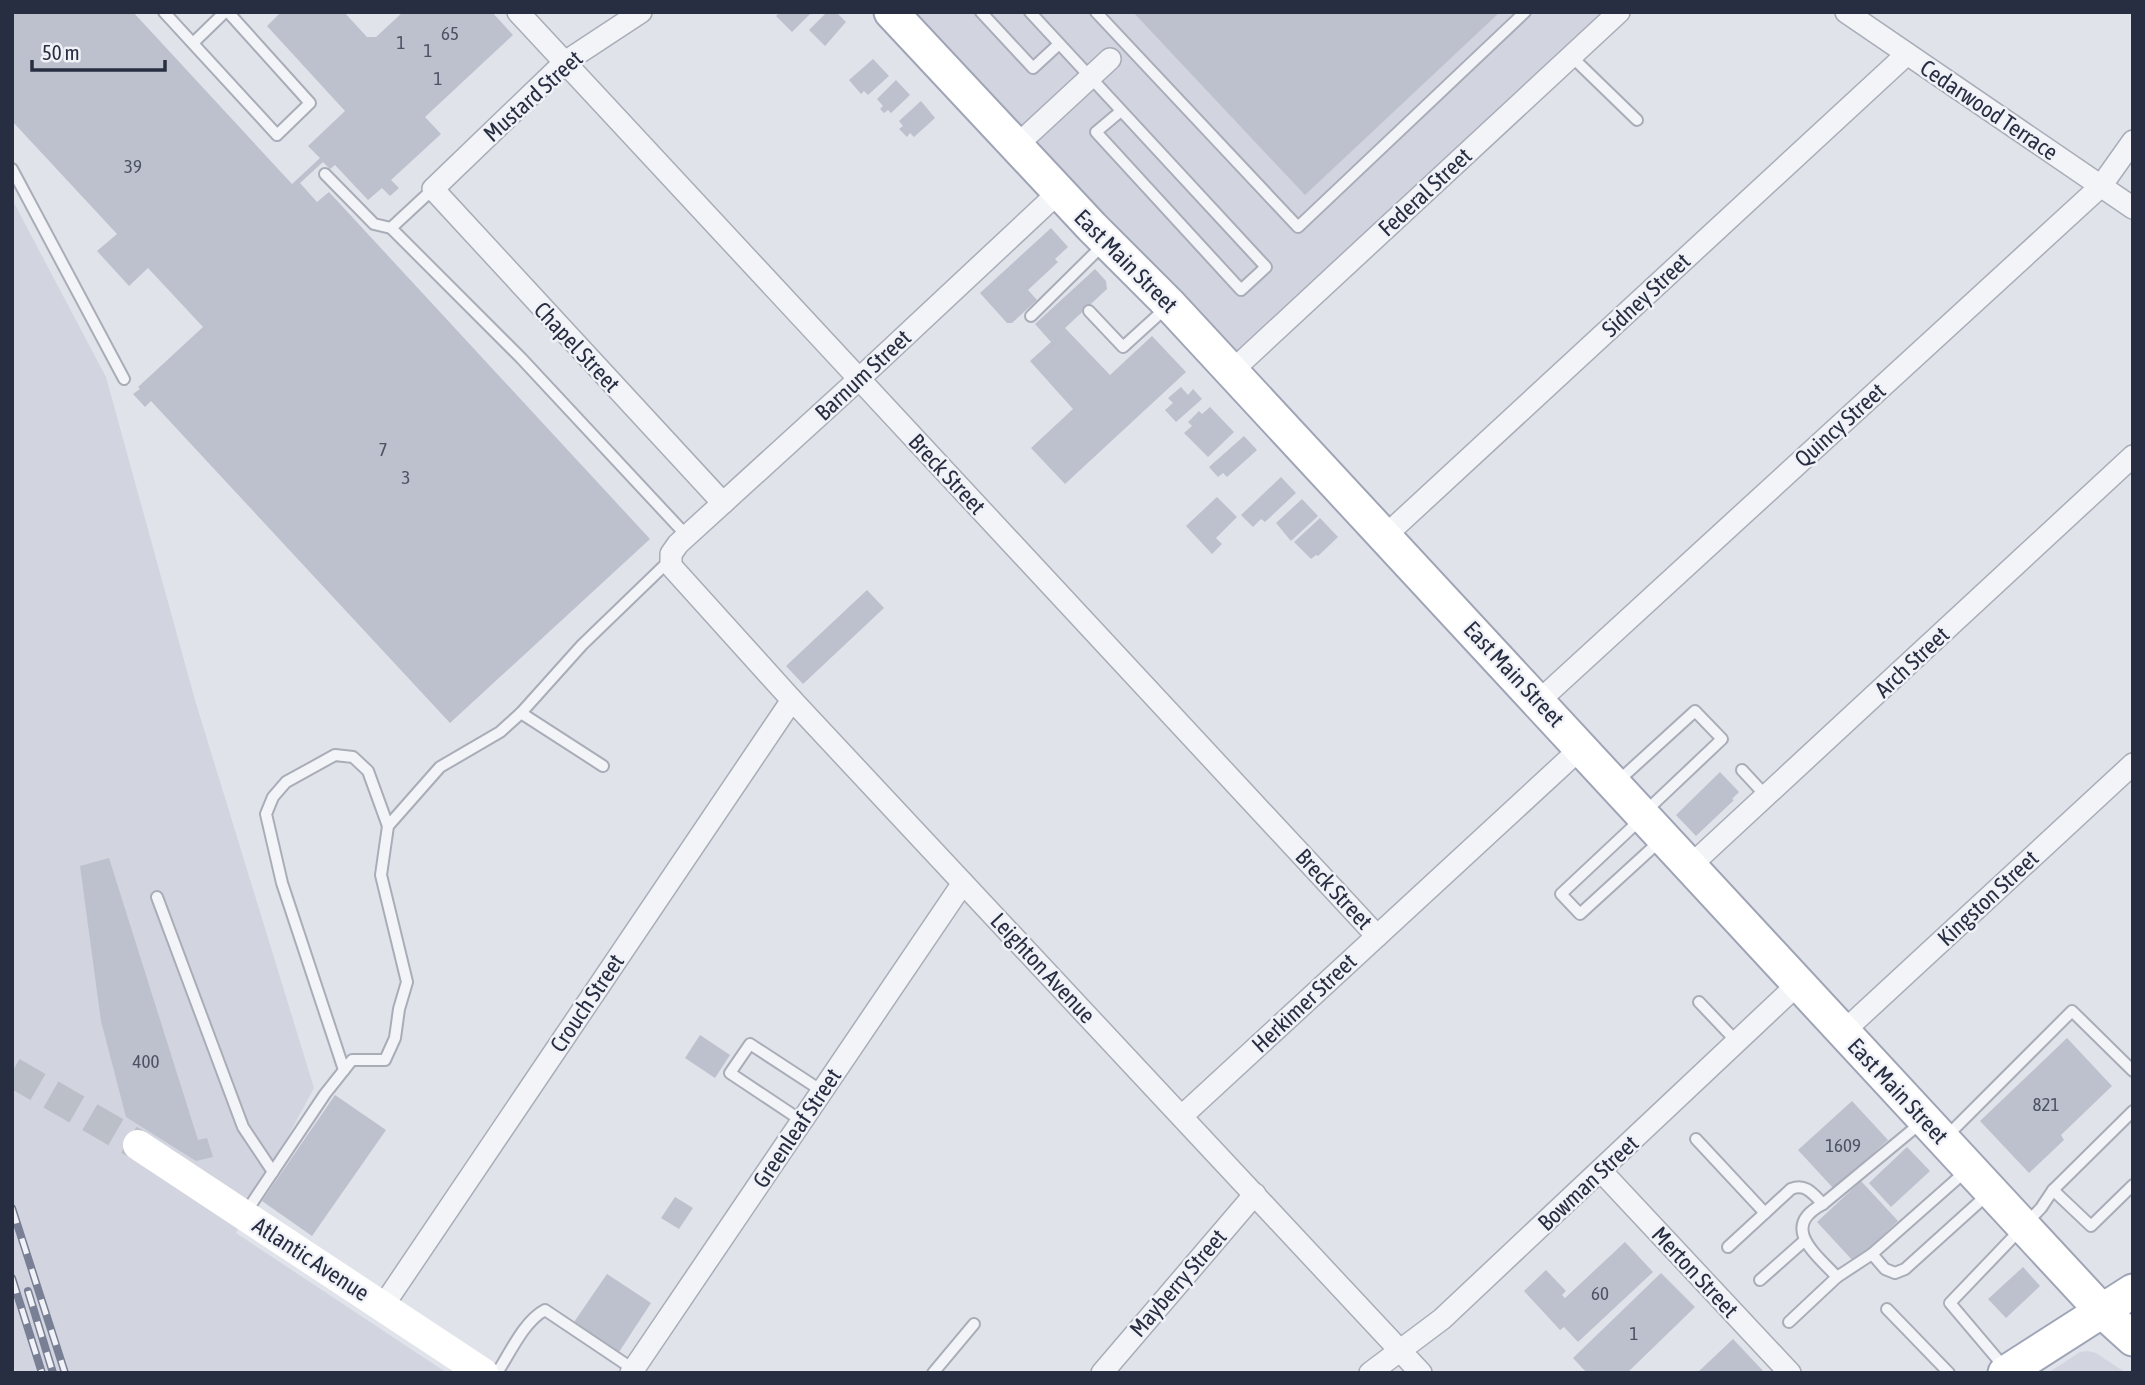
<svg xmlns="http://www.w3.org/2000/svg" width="2145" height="1385" viewBox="0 0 2145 1385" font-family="'Asap Condensed',sans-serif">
<rect width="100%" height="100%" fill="#e0e3ea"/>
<g fill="#d2d5df">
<path d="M911,12H1603L1241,349L1231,352Z"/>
<path d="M12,199L106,377L195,700L314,1088L236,1233L447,1373H16L12,1363Z"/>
<path d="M2088,1351L2096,1353L2126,1373H2048L2080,1352Z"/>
</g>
<g fill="#bdc1cd">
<path d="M12,12H133L292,184L320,158L308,146L345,111L267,26L281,12H344L367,37H376L403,12H492L513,35L425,117L441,134L391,180L399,188L390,196L382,188L368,200L335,165L330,169L323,162L300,183L317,202L329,192L650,539L450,723L151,401L145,407L133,394L140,389L138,387L203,327L148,268L129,286L97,251L117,234L12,121Z"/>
<path d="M780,12H812L792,32L776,16Z"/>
<path d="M827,12H836L846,22L825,46L809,30Z"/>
<path d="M1133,12H1500L1305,195Z"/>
<path d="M873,59L889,76L868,95L864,91L861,94L849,80Z"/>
<path d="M896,80L910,95L891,113L888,110L884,113L880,109L883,106L877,99Z"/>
<path d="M921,101L935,118L914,137L910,133L907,137L899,129L903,126L899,121Z"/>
<path d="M1051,228L1068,247L1055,259L1058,262L1028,290L1037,300L1012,323H1007L980,293Z"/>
<path d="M1095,269L1106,281L1107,289L1065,328L1110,375L1152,336L1186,372L1065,484L1031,448L1073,409L1030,361L1051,342L1035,324Z"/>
<path d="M1181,387L1188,395L1193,389L1202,399L1176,422L1165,410L1173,403L1168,398Z"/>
<path d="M1210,407L1234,432L1208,457L1184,433L1192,426L1188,422L1199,411L1202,414Z"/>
<path d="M1244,436L1257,450L1227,477L1223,473L1218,477L1209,467Z"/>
<path d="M1281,477L1296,493L1265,522L1261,519L1253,527L1241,515Z"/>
<path d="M1217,497L1237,517L1216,538L1222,544L1212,554L1186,526Z"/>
<path d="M1302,499L1318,516L1291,541L1276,523Z"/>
<path d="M1320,518L1338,537L1318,556L1316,555L1311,559L1294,542Z"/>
<path d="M867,590L884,608L803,684L786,666Z"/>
<path d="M1720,772L1739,792L1732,799L1734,800L1696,836L1676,815Z"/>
<path d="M109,858L198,1140L207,1138L213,1157L196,1161L126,1117L101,1021L80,866Z"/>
<path d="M700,1035L730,1055L715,1078L685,1058Z"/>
<path d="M2067,1038L2112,1086L2061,1135L2064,1140L2029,1173L1980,1121Z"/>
<path d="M335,1095L386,1130L312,1236L262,1201Z"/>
<path d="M1852,1101L1888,1140L1834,1189L1798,1150Z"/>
<path d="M1907,1147L1930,1171L1891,1207L1869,1183Z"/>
<path d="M1861,1181L1898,1221L1854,1262L1817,1222Z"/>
<path d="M675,1197L693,1208L679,1229L661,1218Z"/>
<path d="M1625,1242L1653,1272L1578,1342L1564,1327L1560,1330L1524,1291L1546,1270L1566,1291L1562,1295L1565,1298Z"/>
<path d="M2023,1267L2040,1286L2006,1318L1988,1299Z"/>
<path d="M1661,1273L1695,1307L1627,1373H1587L1573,1358Z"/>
<path d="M607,1274L651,1303L617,1355L572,1325Z"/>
<path d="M1733,1339L1765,1373H1697Z"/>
</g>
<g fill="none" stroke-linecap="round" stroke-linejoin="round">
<path stroke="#bbbfc8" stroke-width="30" stroke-dasharray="30 15" stroke-linecap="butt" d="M12,1072L138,1145"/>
<g stroke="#a9adb8" stroke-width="14">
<g id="service">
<path d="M164,12L277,135L310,103L228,12"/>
<path d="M981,12L1033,68L1059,44"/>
<path d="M1030,12C1109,97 1187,182 1266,267L1241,290L1096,132L1121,111"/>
<path d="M1096,12L1298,227L1525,12"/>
<path d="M193,43L225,12"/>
<path d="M1571,56L1637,120"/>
<path d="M12,169L124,379"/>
<path d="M325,174L374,224L391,228"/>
<path d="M433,189L391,228L521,358L687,536"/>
<path d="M1089,311L1123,347L1167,307"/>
<path d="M1031,316L1104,244"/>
<path d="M521,713L603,766"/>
<path d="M1742,770L1767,797"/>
<path d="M1616,783L1695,711L1722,739L1646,811"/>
<path d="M1641,819L1561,894L1580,914L1661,840"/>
<path d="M157,897L243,1127L273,1172"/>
<path d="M1699,1002L1737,1042"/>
<path d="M344,1070L282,883L266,814L273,797L286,782L335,755L353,757L368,771L388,826"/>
<path d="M802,1121L730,1073L750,1044L822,1091"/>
<path d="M1945,1138L2072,1011L2133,1071"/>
<path d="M1696,1139L1765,1213"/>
<path d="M2053,1190L2091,1226L2133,1185"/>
<path d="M1823,1204C1779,1227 1816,1254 1837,1277L1872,1254L1966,1171"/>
<path d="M246,1212L325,1094L352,1060H385L395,1038L399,1009L407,982L381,875L388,826L440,767L500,732L521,713L582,645L670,560"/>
<path d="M1728,1247L1791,1189C1806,1183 1813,1194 1823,1204L1922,1122"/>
<path d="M1872,1254L1885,1269L1895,1273L1905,1269L1987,1195"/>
<path d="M1760,1280L1804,1241"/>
<path d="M1887,1309L1949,1373"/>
<path d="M1789,1322L1837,1277"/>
<path d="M2005,1368L1950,1303L2041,1208L2053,1190L2133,1111"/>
<path d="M497,1373C510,1353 524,1321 545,1310L633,1369"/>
<path d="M933,1373L974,1324"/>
</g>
</g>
<g stroke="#a9adb8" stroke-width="24">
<g id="minor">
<path d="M518,12L1377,936"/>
<path d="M641,12L565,62L433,189L723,503"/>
<path d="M1846,12L2133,208"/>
<path d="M1016,146L1110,59"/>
<path d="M1059,192L859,379L678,544L671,554V566L792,700L1421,1373"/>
<path d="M1232,371L1619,12"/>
<path d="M1385,536L1907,54"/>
<path d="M1539,701L2101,186L2133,141"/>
<path d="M1689,867L2133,456"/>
<path d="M1843,1032L2133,764"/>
<path d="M1182,1116L1581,748"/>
<path d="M1601,1171L1790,1373"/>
<path d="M383,1306L792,700"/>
<path d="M631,1373L963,883"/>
<path d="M1102,1373L1255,1194"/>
<path d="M1370,1373L1442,1319L1798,984"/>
</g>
</g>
<g stroke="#9fa5b6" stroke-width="37">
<g id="primary">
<path d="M891,12L1092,227L1170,305L2102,1311L2133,1339"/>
<path d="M2005,1373L2133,1291"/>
</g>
</g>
<use href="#service" stroke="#f3f4f8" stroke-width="10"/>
<use href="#minor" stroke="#f3f4f8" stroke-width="21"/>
<path stroke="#fff" stroke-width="30" d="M138,1145L483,1373"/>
<use href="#primary" stroke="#fff" stroke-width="33"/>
<g stroke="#797f94" stroke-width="8">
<g id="rail">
<path d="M12,1208L65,1373"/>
<path d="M12,1278L42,1373"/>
<path d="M28,1291L53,1373"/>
</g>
</g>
<use href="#rail" stroke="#f0f2f7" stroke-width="5" stroke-dasharray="16" stroke-linecap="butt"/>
</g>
<g text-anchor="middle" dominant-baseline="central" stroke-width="5" stroke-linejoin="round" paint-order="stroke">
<g font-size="19" fill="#4d5365">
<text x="450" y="33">65</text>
<text x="401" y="42">1</text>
<text x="428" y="50">1</text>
<text x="438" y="78">1</text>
<text x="133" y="166">39</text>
<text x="383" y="449">7</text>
<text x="406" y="477">3</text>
<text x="146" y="1061">400</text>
<text x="2046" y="1104">821</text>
<text x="1843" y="1145">1609</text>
<text x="1600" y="1293">60</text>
<text x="1634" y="1333">1</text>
</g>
<g font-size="23" fill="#282e42" stroke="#f0f2f7">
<text transform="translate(533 96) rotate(-42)">Mustard Street</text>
<text transform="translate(1989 110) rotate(34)">Cedarwood Terrace</text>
<text transform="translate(1425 192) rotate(-43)">Federal Street</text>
<text transform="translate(1126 261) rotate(45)">East Main Street</text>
<text transform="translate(1646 295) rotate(-43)">Sidney Street</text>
<text transform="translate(577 347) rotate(47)">Chapel Street</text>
<text transform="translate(863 375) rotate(-43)">Barnum Street</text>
<text transform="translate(1840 425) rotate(-42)">Quincy Street</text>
<text transform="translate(947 474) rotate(47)">Breck Street</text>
<text transform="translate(1912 662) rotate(-43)">Arch Street</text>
<text transform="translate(1514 674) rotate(47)">East Main Street</text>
<text transform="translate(1334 889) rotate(47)">Breck Street</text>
<text transform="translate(1988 898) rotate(-43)">Kingston Street</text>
<text transform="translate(1043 968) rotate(47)">Leighton Avenue</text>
<text transform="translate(587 1003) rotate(-56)">Crouch Street</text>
<text transform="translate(1304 1003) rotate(-43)">Herkimer Street</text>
<text transform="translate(1898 1091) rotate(47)">East Main Street</text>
<text transform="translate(797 1128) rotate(-56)">Greenleaf Street</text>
<text transform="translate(1588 1183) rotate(-43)">Bowman Street</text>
<text transform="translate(311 1259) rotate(33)">Atlantic Avenue</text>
<text transform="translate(1695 1272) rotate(47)">Merton Street</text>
<text transform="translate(1178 1283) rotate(-49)">Mayberry Street</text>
</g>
</g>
<rect width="2145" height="1385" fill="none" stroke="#282e42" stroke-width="28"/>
<path d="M32 60v10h133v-10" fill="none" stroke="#282e42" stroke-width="3.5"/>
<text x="42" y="60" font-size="21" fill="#282e42" stroke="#f0f2f7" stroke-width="5" paint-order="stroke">50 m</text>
</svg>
